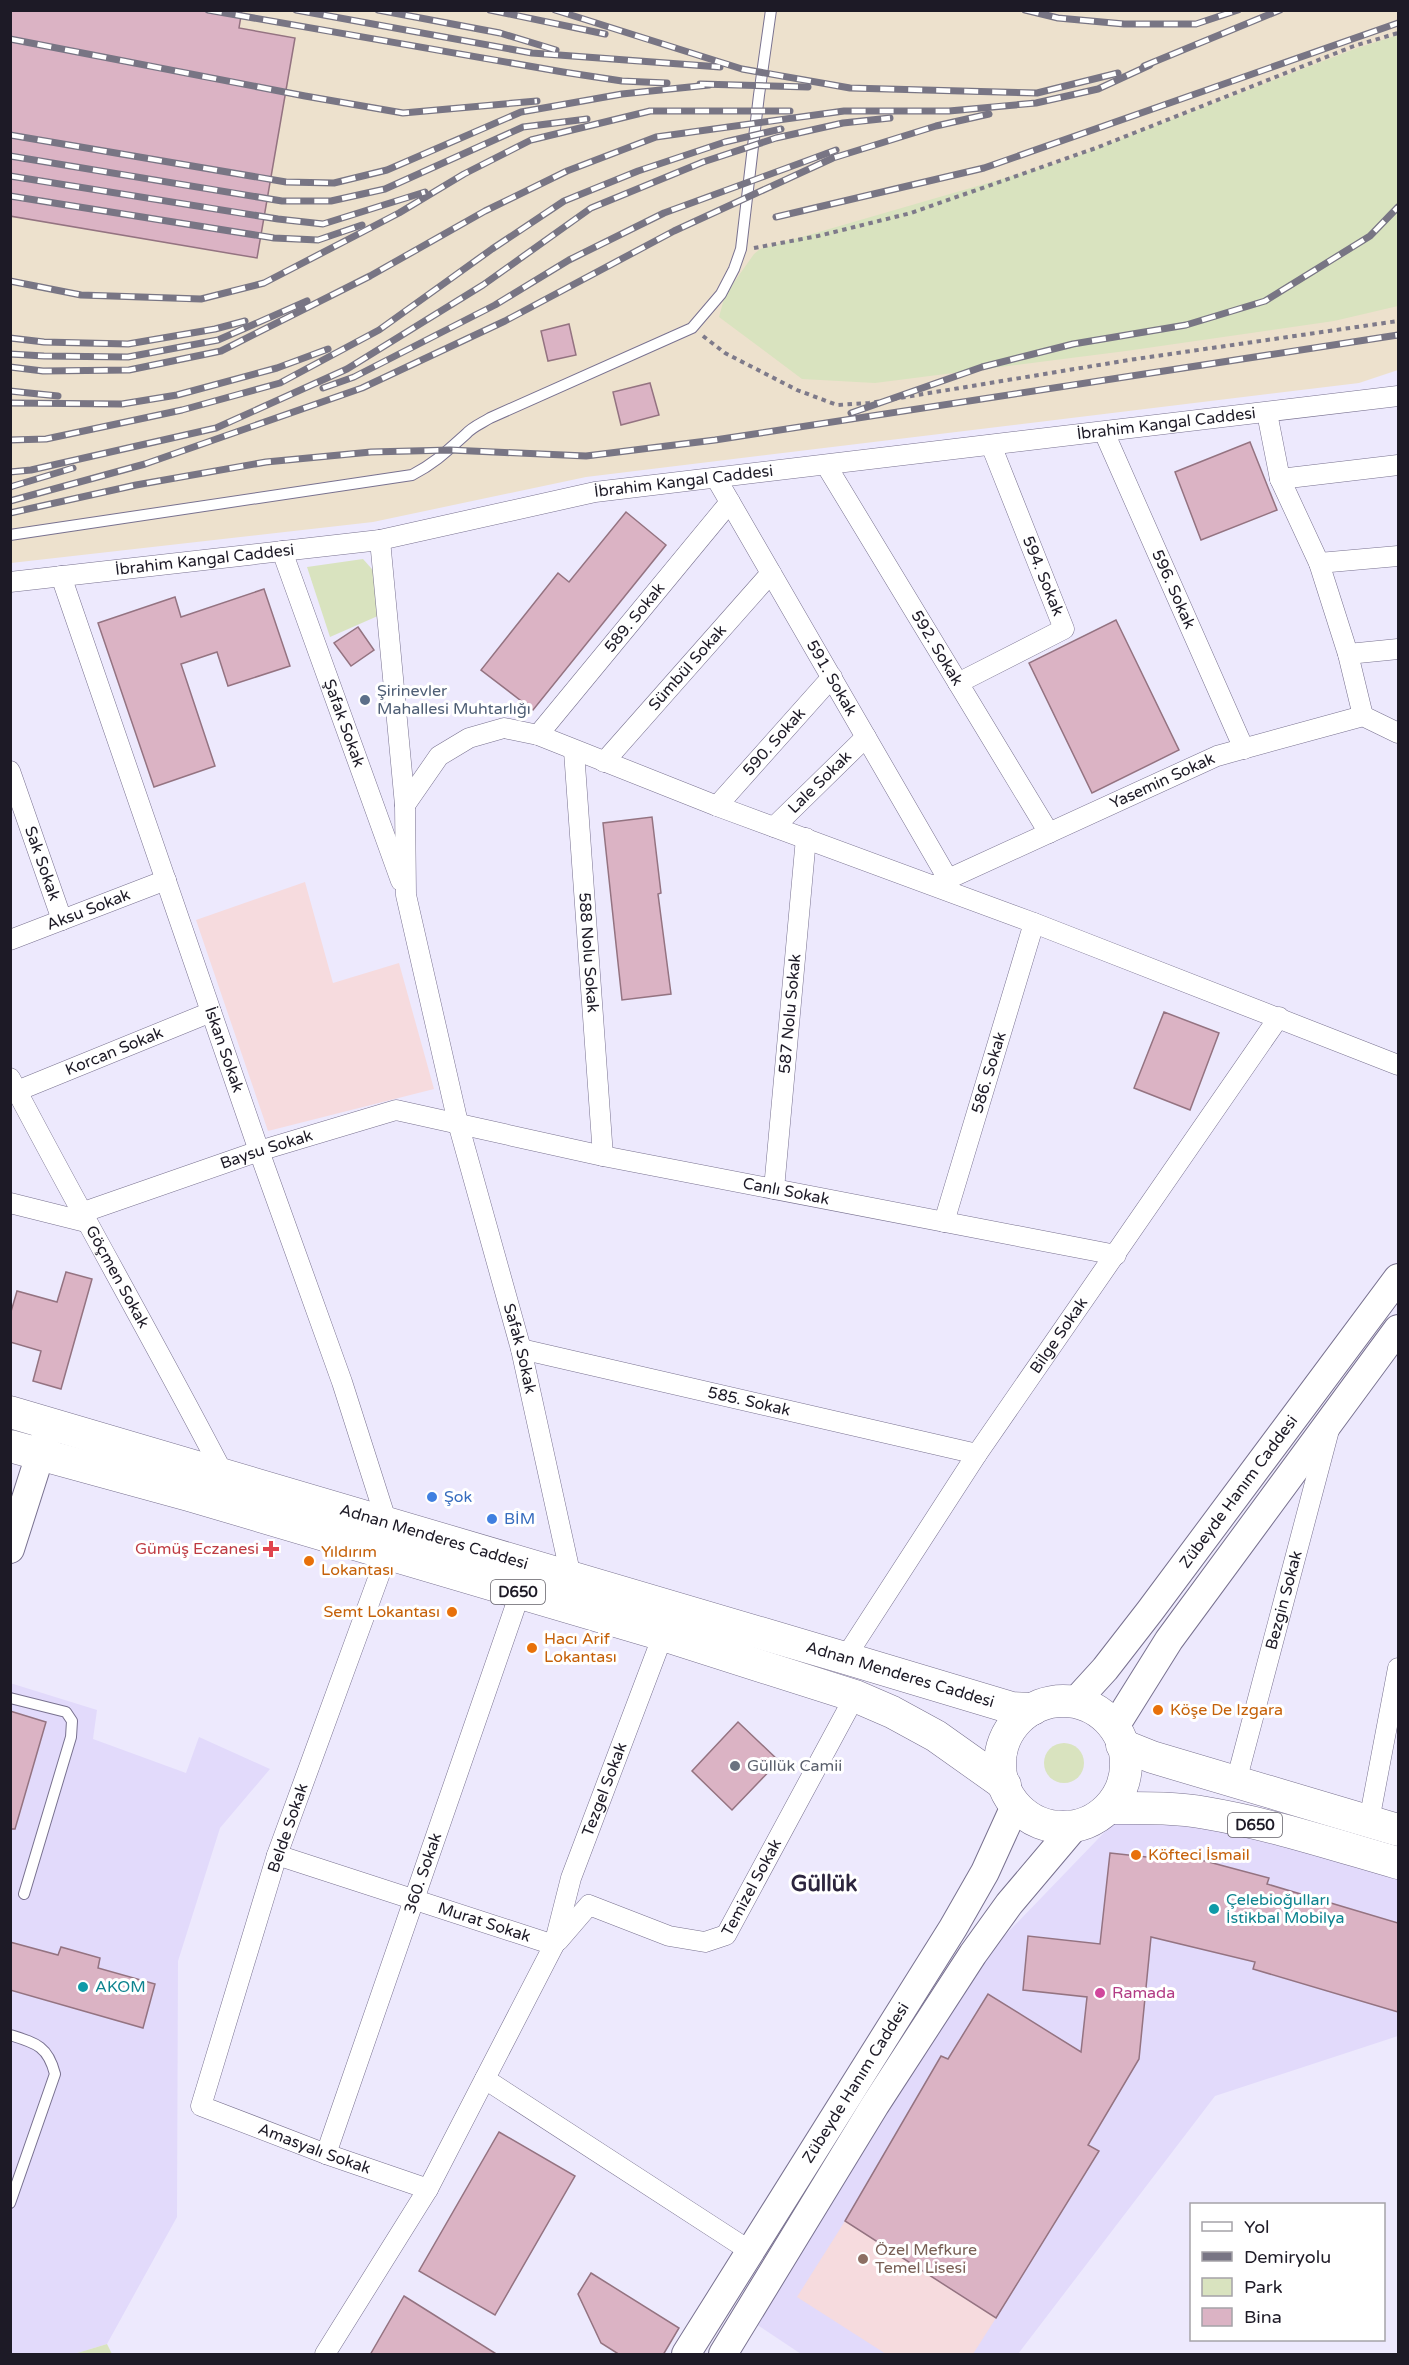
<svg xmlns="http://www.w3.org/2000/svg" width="1409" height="2365" viewBox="0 0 1409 2365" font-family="'Varela Round',sans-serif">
<rect width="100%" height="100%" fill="#ede9fd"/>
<g fill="#e2dafb">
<path d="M10,1683L97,1710L93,1739L186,1773L199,1737L270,1769L220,1828L178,1961L177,2217L107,2344L74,2354H11Z"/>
<path d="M1123,1813L1236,1819L1398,1868V2036L1215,2096L1018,2354H801L750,2320L985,1956Z"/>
</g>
<path fill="#ede1cd" d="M10,11H1398V370L1359,383L586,477L373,522L11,563Z"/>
<g fill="#f6dbde">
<path d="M305,882L333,983L399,963L434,1089L268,1131L196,920Z"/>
<path d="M845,2221L996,2318L973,2354H886L797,2297Z"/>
</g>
<g fill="#d9e3bf">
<path d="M1398,35V306L1334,321L1126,351L875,383L802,379L719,317L725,295L754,254L760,249L1064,161L1357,48Z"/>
<path d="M363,559L379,577L380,615L330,637L307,567Z"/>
<circle cx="1064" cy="1763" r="20"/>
<path d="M107,2344L112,2354H74Z"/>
</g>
<g fill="#dbb3c4" stroke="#947381" stroke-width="1.5">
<path d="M10,10H242L239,28L295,38L257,258L10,216Z"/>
<path d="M569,324L576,355L548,361L541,331Z"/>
<path d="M650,383L659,415L621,425L613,392Z"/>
<path d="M1250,442L1277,510L1201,540L1175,472Z"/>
<path d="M626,512L666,545L533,710L481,670L558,573L569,582Z"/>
<path d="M264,589L290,666L228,686L217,652L181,664L215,766L154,787L98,623L175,597L181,617Z"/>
<path d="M1116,620L1179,750L1092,793L1029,663Z"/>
<path d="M358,627L374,650L351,666L334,643Z"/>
<path d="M652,817L661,893L658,894L671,994L622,1000L603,823Z"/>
<path d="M1164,1012L1219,1033L1190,1110L1134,1088Z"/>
<path d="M66,1272L92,1279L61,1389L33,1381L41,1351L10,1342V1315L17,1291L57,1302Z"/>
<path d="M10,1711L46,1722L15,1829H10Z"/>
<path d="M738,1722L779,1761L732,1810L692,1771Z"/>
<path d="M1110,1853L1174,1860L1175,1853L1269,1878L1267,1884L1398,1923V2012L1253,1969L1255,1962L1151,1937L1139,2059L1088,2145L1099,2151L996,2318L845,2221L941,2056L948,2059L988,1994L1081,2052L1087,1997L1023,1990L1028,1936L1100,1944Z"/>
<path d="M10,1942L58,1955L61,1947L100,1958L98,1968L155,1984L143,2028L10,1990Z"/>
<path d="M499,2132L575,2176L495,2315L419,2271Z"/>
<path d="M591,2273L679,2328L663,2355H620L601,2343L578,2294Z"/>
<path d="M404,2296L498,2355H370Z"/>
</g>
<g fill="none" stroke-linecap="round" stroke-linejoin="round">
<g stroke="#78718f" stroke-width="12">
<g id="service">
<path d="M10,535L412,475C435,463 447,451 466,434C472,427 482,423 490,418L692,328L721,294L734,269L741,249L759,95L771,10"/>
<path d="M10,1698L66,1712L72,1721L71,1737L24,1894"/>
<path d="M10,2035C36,2043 48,2046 55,2074L10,2203"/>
</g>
</g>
<g stroke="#78718f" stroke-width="21">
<g id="minor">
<path d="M1267,413L1280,479L1319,563L1348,654L1363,716"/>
<path id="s1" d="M1104,432L1244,749"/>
<path id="s2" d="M826,465L1049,833"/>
<path id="s3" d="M716,478L948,879"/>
<path d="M1280,479L1398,465"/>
<path id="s4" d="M380,540L405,805L406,895L458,1123L521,1349L571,1577"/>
<path id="s5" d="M282,551L401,881"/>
<path d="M1319,563L1398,556"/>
<path id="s6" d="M61,576L259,1151L342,1382L387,1523"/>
<path id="s7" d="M10,582L380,540L595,492L1398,396"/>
<path d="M1348,654L1398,649"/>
<path d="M958,683L1064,629L991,445"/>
<path id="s8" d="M538,735L730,502"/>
<path id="s9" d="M574,751L603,1156"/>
<path id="s10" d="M604,762L771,573"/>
<path id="s11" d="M10,771L62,920"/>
<path d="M405,805L439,756L469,738L504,728L538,735L717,806L1034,923L1398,1065"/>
<path id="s12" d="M717,806L832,677"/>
<path id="s13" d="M774,827L866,737"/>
<path id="s14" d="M935,885L1217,756L1363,716L1398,733"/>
<path id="s15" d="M10,940L166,880"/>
<path id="s16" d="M10,1078C80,1212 155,1342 224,1475"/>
<path id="s17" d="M17,1091L211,1012"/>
<path id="s18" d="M774,1189L806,838"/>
<path d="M10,1203L86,1222"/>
<path id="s19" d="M81,1213L259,1151L396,1110L603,1156L1116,1255"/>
<path id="s20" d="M944,1222L1034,923"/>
<path id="s21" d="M521,1349L977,1454"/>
<path id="s22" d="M387,1554L277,1855L201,2106L326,2154L428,2189"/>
<path id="s23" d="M845,1658L977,1454L1279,1017"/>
<path id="s24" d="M1236,1782L1329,1430"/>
<path d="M1369,1821L1398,1668"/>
<path id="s25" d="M277,1855L554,1945"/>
<path id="s26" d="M558,1941L589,1905L669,1936L705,1942L726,1935L855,1696"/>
<path d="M485,2079L750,2251"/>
<path id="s27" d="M326,2154L520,1593"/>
<path id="s28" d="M325,2354L428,2189L554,1945L571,1878L663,1635"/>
</g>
</g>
<g stroke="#78718f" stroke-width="30">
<g id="secondary">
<path d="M10,1549L47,1433"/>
<path id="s29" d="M1074,1703L1105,1669L1150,1611L1398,1278"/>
<path d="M1114,1728L1169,1640L1398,1329"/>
<path id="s30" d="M686,2354L953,1928L985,1872L1015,1806"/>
<path d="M723,2354L875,2105L973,1954L1009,1904L1074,1827"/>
</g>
</g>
<g stroke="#78718f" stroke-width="33">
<g id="primary">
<path id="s31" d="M10,1412L845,1658L1012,1708L1033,1709"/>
<path d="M10,1446L189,1495L663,1635L855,1696L892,1712L936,1736L1005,1785"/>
<circle cx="1063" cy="1764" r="63"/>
<path d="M1122,1745L1152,1757L1398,1830"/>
<path d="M1109,1808C1141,1808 1174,1807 1206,1813C1271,1824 1335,1845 1398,1863"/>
</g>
</g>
<g stroke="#7e7a8a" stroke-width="4" stroke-dasharray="4.5 4.5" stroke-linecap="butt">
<path d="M754,248L818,236L911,213L1096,148L1354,46L1398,33"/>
<path d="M703,336L725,353L797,390L837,405L869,403L1129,360L1398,321"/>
</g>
<use href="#service" stroke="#fff" stroke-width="10"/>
<use href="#minor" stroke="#fff" stroke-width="20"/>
<use href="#secondary" stroke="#fff" stroke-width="28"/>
<use href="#primary" stroke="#fff" stroke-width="32"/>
<g stroke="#787584" stroke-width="7">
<g id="rail">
<path d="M208,10L563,72L622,81L667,83"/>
<path d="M296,10L532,53L720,67"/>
<path d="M378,10L500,33L556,50"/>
<path d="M490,10L605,34"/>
<path d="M555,10L742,69L850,88L1037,93L1118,73"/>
<path d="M1025,10L1058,18L1124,24H1196L1238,10"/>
<path d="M10,39L305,96L403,113L537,101"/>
<path d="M1144,66L1280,10"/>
<path d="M700,84L808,87"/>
<path d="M10,135L286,182L334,183L387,170L521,112L622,94L709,85"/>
<path d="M10,156L282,201H331L385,189L523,127L587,119"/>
<path d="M10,176L278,219L323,224L425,192"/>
<path d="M10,196L274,238L318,240L362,225"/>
<path d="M776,217L984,168L1398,23"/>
<path d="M10,281L81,295L201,299L264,283L399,213L464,174L531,140L650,111H790"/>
<path d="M10,338L44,342L128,344L215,329L245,321"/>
<path d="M10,354L44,356L128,357L218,340L307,301"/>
<path d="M10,367L43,371L129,370L221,351L370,276L485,211L567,171L656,137L844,111H949L1036,103L1098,89L1150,65"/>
<path d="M323,388L354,377L495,305L569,260L664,213L836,150"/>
<path d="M10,391L58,396"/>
<path d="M10,403L122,404L177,395L277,368L328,349"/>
<path d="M851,413L982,367L1073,344L1186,325L1265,301L1370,236L1398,207"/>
<path d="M10,440L46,439L182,410L280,383L379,330L492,249L564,201L638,171L725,142L781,129"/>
<path d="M10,472L31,470L216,428L347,369L483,285L591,208L703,162L776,138L843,123L890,118"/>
<path d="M10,487L73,468"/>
<path d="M10,501L145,464L362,388L505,321L674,231L833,158L936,126L989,114"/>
<path d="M10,513L136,485L266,462L371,452L450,450L586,456L715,440L1398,335"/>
</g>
</g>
<use href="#rail" stroke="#fff" stroke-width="4.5" stroke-dasharray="14" stroke-linecap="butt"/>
</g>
<circle fill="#5c6f8a" stroke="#fff" stroke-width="2" cx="365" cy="700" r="6"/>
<g fill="#3f7fe0" stroke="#fff" stroke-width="2">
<circle cx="432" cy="1497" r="6"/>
<circle cx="492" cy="1519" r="6"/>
</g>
<path fill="#e0444e" stroke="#fff" stroke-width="2" d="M268 1540h6v6h6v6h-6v6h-6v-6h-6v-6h6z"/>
<g fill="#e8710a" stroke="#fff" stroke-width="2">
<circle cx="309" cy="1561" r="6"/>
<circle cx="452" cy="1612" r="6"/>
<circle cx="532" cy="1648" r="6"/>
<circle cx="1158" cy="1710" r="6"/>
<circle cx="1136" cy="1855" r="6"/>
</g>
<circle fill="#6b7280" stroke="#fff" stroke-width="2" cx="735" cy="1766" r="6"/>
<g fill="#0f9aa8" stroke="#fff" stroke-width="2">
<circle cx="1214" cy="1909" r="6"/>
<circle cx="83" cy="1987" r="6"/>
</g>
<circle fill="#d1479c" stroke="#fff" stroke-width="2" cx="1100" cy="1993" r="6"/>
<circle fill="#8d6e63" stroke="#fff" stroke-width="2" cx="863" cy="2259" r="6"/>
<g text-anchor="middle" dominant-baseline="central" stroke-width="6" stroke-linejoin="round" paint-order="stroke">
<g fill="#fff" stroke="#615f67" stroke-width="1.5">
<rect x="491" y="1580" width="54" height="24" rx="4.5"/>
<rect x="1228" y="1813" width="54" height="24" rx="4.5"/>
</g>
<g font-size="15" font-weight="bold" fill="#1d1a26">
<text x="518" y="1592">D650</text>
<text x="1255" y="1825">D650</text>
</g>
<g font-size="16" fill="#1d1a26" stroke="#fff">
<text stroke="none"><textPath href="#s7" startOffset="1168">İbrahim Kangal Caddesi</textPath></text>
<text stroke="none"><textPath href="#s7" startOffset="682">İbrahim Kangal Caddesi</textPath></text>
<text stroke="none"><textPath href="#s7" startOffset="196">İbrahim Kangal Caddesi</textPath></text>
<text transform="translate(1043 576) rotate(68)">594. Sokak</text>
<text stroke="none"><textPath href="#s1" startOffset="172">596. Sokak</textPath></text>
<text stroke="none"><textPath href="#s8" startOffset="152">589. Sokak</textPath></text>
<text stroke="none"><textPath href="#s2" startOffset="214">592. Sokak</textPath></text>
<text stroke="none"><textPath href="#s10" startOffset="126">Sümbül Sokak</textPath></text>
<text stroke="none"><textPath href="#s3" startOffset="231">591. Sokak</textPath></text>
<text stroke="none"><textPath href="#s5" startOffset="183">Şafak Sokak</textPath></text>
<text stroke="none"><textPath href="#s12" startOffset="86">590. Sokak</textPath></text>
<text stroke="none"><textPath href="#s14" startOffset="250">Yasemin Sokak</textPath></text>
<text stroke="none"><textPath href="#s13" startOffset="64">Lale Sokak</textPath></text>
<text stroke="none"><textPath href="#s11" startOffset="98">Sak Sokak</textPath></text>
<text stroke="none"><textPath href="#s15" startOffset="84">Aksu Sokak</textPath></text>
<text stroke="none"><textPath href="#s9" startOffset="202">588 Nolu Sokak</textPath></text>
<text stroke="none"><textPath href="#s18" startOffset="176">587 Nolu Sokak</textPath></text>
<text stroke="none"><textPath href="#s6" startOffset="501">İskan Sokak</textPath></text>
<text stroke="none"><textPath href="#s17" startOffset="105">Korcan Sokak</textPath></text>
<text stroke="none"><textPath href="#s20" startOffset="156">586. Sokak</textPath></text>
<text stroke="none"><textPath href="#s19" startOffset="196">Baysu Sokak</textPath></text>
<text stroke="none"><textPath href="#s19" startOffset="730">Canlı Sokak</textPath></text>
<text stroke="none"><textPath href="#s16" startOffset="226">Göçmen Sokak</textPath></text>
<text stroke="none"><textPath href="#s23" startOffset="387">Bilge Sokak</textPath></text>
<text stroke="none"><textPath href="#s4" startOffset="824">Safak Sokak</textPath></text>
<text stroke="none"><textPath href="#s21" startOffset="234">585. Sokak</textPath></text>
<text stroke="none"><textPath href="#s29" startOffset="268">Zübeyde Hanım Caddesi</textPath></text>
<text stroke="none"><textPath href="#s31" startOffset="442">Adnan Menderes Caddesi</textPath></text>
<text stroke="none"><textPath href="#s24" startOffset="188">Bezgin Sokak</textPath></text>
<text stroke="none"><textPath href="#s31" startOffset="928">Adnan Menderes Caddesi</textPath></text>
<text stroke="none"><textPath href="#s28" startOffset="633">Tezgel Sokak</textPath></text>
<text transform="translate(288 1828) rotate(-71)">Belde Sokak</text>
<text stroke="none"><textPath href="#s27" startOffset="297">360. Sokak</textPath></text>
<text stroke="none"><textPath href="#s26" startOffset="246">Temizel Sokak</textPath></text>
<text stroke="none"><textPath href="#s25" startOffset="218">Murat Sokak</textPath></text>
<text stroke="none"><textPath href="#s30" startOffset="320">Zübeyde Hanım Caddesi</textPath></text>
<text stroke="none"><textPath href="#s22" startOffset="704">Amasyalı Sokak</textPath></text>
</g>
<g font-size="16" fill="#4e5e75" stroke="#fff" text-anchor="start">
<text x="377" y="691">Şirinevler<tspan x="377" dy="18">Mahallesi Muhtarlığı</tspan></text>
</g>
<g font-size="16" fill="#366cbe" stroke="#fff" text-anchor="start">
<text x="444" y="1497">Şok</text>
<text x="504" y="1519">BİM</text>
</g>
<g font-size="16" fill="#be3a42" stroke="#fff" text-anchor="end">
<text x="259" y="1549">Gümüş Eczanesi</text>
</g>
<g font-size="16" fill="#c56008" stroke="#fff" text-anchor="start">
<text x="321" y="1552">Yıldırım<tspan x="321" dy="18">Lokantası</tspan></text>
<text x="440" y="1612" text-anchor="end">Semt Lokantası</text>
<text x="544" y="1639">Hacı Arif<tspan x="544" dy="18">Lokantası</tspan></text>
<text x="1170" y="1710">Köşe De Izgara</text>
<text x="1148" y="1855">Köfteci İsmail</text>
</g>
<g font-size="16" fill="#5b616d" stroke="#fff" text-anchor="start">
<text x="747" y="1766">Güllük Camii</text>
</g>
<g font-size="16" fill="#0d838f" stroke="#fff" text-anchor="start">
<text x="1226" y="1900">Çelebioğulları<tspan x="1226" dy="18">İstikbal Mobilya</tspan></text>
<text x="95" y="1987">AKOM</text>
</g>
<g font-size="16" fill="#b23c85" stroke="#fff" text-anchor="start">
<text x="1112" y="1993">Ramada</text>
</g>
<g font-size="16" fill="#785e54" stroke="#fff" text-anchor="start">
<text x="875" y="2250">Özel Mefkure<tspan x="875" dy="18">Temel Lisesi</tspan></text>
</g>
<g font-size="22" font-weight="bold" fill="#2c253e" stroke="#fff">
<text x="824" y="1884">Güllük</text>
</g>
</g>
<rect width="1409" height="2365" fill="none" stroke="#1d1a26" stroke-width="24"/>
<rect x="1190" y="2203" width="195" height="138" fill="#ffffff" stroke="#a5a3a8" stroke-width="1.5"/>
<rect x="1202" y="2222" width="30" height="9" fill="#ffffff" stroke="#a5a3a8" stroke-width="1.5"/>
<text x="1244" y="2233" font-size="18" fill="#1d1a26">Yol</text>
<rect x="1202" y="2252" width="30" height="9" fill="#787584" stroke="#a5a3a8" stroke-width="1.5"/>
<text x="1244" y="2263" font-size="18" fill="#1d1a26">Demiryolu</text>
<rect x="1202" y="2278" width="30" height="18" fill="#d9e3bf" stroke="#a5a3a8" stroke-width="1.5"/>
<text x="1244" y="2293" font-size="18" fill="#1d1a26">Park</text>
<rect x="1202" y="2308" width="30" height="18" fill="#dbb3c4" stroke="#a5a3a8" stroke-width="1.5"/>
<text x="1244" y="2323" font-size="18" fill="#1d1a26">Bina</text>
</svg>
